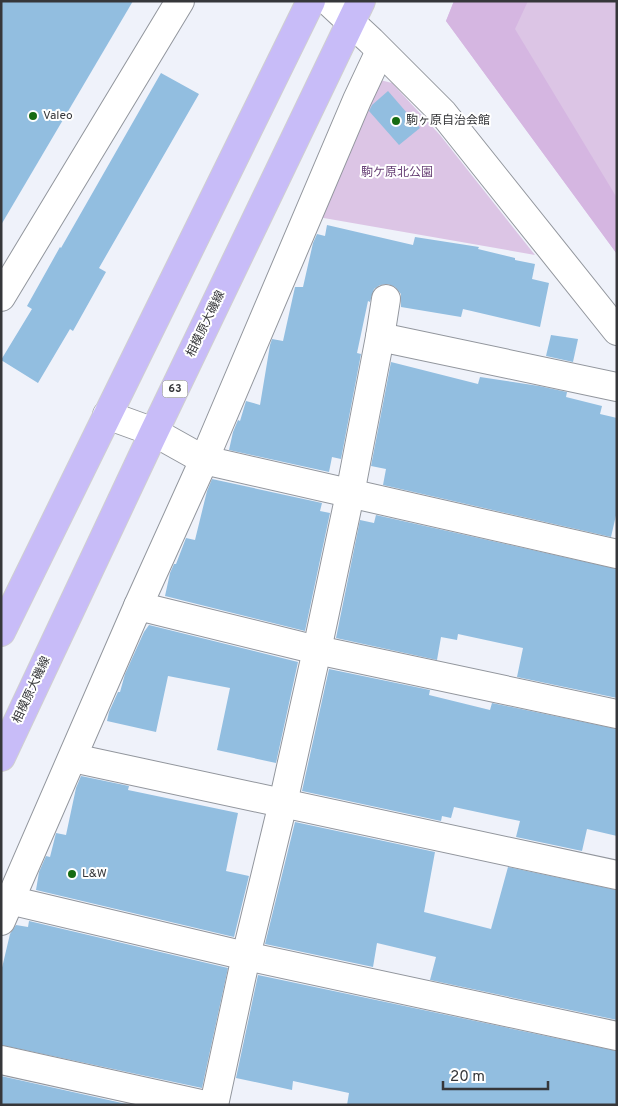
<svg xmlns="http://www.w3.org/2000/svg" width="618" height="1106" viewBox="0 0 618 1106" font-family="Overpass,'Noto Sans JP',sans-serif">
<rect width="100%" height="100%" fill="#eff2fa"/>
<g fill="#dcc5e5">
<path d="M454,1H617V254L446,21Z"/>
<path d="M376,79L392,83L440,135L535,255L318,217Z"/>
</g>
<path fill="#d5b6e1" d="M454,1H528L515,29L617,198V254L446,21Z"/>
<g fill="#92bee0">
<path d="M1,1H133L1,225Z"/>
<path d="M161,73L199,94L99,268L106,272L73,331L70,329L38,383L1,360L32,309L27,306L60,247L61,248Z"/>
<path d="M388,91L420,128L399,145L369,111L372,105Z"/>
<path d="M327,225L413,245L415,237L479,247L478,249L515,258V260L535,264L532,279L549,283L540,327L463,309L461,317L401,307V294L395,287L388,284L380,285L374,289L370,302L368,301L357,353L361,354L341,459L332,457L329,472L229,450L233,432L238,420L240,421L246,401L260,405L270,345L272,339L283,341L295,287H303L313,243L317,234L325,236Z"/>
<path d="M551,335L578,339L573,362L546,356Z"/>
<path d="M391,362L478,384L480,377L539,386L567,392L566,397L602,406L600,414L617,418V511L611,537L383,485L386,469L371,466Z"/>
<path d="M212,479L322,503L320,511L330,513L305,631L165,596L170,573L174,564H176L186,538L195,540L207,491Z"/>
<path d="M376,515L617,569V698L517,677L523,648L458,634L457,640L441,637L437,660L336,638L360,520L374,523Z"/>
<path d="M149,625L298,662L276,763L217,750L230,688L168,676L156,732L107,721L109,712L118,692H120L125,674L144,632Z"/>
<path d="M329,669L430,690L429,695L490,710L492,703L617,729V836L587,829L582,851L516,837L520,821L454,807L451,818L442,816L441,821L302,791Z"/>
<path d="M81,776L129,786L128,790L238,813L226,871L249,876L234,937L36,890L39,872L46,856L50,857L56,833L66,835L76,788Z"/>
<path d="M295,822L435,852L424,912L491,929L508,867L617,890V1020L430,980L436,957L377,943L373,967L265,944Z"/>
<path d="M29,921L228,968L202,1088L1,1045V972L10,934L16,925L28,927Z"/>
<path d="M258,975L617,1051V1105H347L349,1093L293,1081L292,1090L236,1078Z"/>
<path d="M1,1076L131,1105H1Z"/>
</g>
<g fill="none" stroke-linecap="round" stroke-linejoin="round">
<g stroke="#92969d" stroke-width="30">
<g id="minor">
<path d="M328,1L371,41L443,113L617,331"/>
<path d="M1,297L180,1"/>
<path d="M380,337L386,299"/>
<path d="M107,415L154,432L204,460L617,554"/>
<path d="M138,606L204,460L357,100L380,51"/>
<path d="M73,758L617,875"/>
<path d="M1,898L246,956L617,1036"/>
<path d="M1,921L138,606L317,650L617,714"/>
<path d="M1,1060L205,1105"/>
<path d="M214,1105L246,956L283,803L317,650L350,494L380,337L617,387"/>
</g>
</g>
<g stroke="#cfcfd0" stroke-width="30">
<g id="major">
<path d="M1,632L311,1"/>
<path d="M1,757L154,432L361,1"/>
</g>
</g>
<use href="#minor" stroke="#fff" stroke-width="28"/>
<use href="#major" stroke="#c8bcf8" stroke-width="28"/>
</g>
<g fill="#166b12" stroke="#fff" stroke-width="2">
<circle cx="33" cy="116" r="5"/>
<circle cx="396" cy="121" r="5"/>
<circle cx="72" cy="874" r="5"/>
</g>
<g text-anchor="middle" dominant-baseline="central" stroke-width="4" stroke-linejoin="round" paint-order="stroke">
<rect fill="#fff" stroke="#727375" stroke-width="1" x="162.5" y="380.5" width="25" height="17" rx="4"/>
<g font-size="11" font-weight="bold" fill="#36373a">
<text x="175" y="389">63</text>
</g>
<g font-size="12" fill="#36373a" stroke="#fff" text-anchor="start">
<text x="43" y="116">Valeo</text>
<text x="406" y="121">駒ヶ原自治会館</text>
<text x="82" y="874">L&amp;W</text>
</g>
<g font-size="12" fill="#673f75" stroke="#fff">
<text x="397" y="173">駒ケ原北公園</text>
</g>
<g font-size="12" fill="#36373a" stroke="#fff">
<text transform="translate(206 324) rotate(-64)">相模原大磯線</text>
<text transform="translate(32 690) rotate(-65)">相模原大磯線</text>
</g>
</g>
<rect width="618" height="1106" fill="none" stroke="#36373a" stroke-width="5"/>
<path d="M443 1081v8h105v-8" fill="none" stroke="#36373a" stroke-width="2.5"/>
<text x="450" y="1081" font-size="15" fill="#36373a" stroke="#ffffff" stroke-width="4" paint-order="stroke">20 m</text>
</svg>
